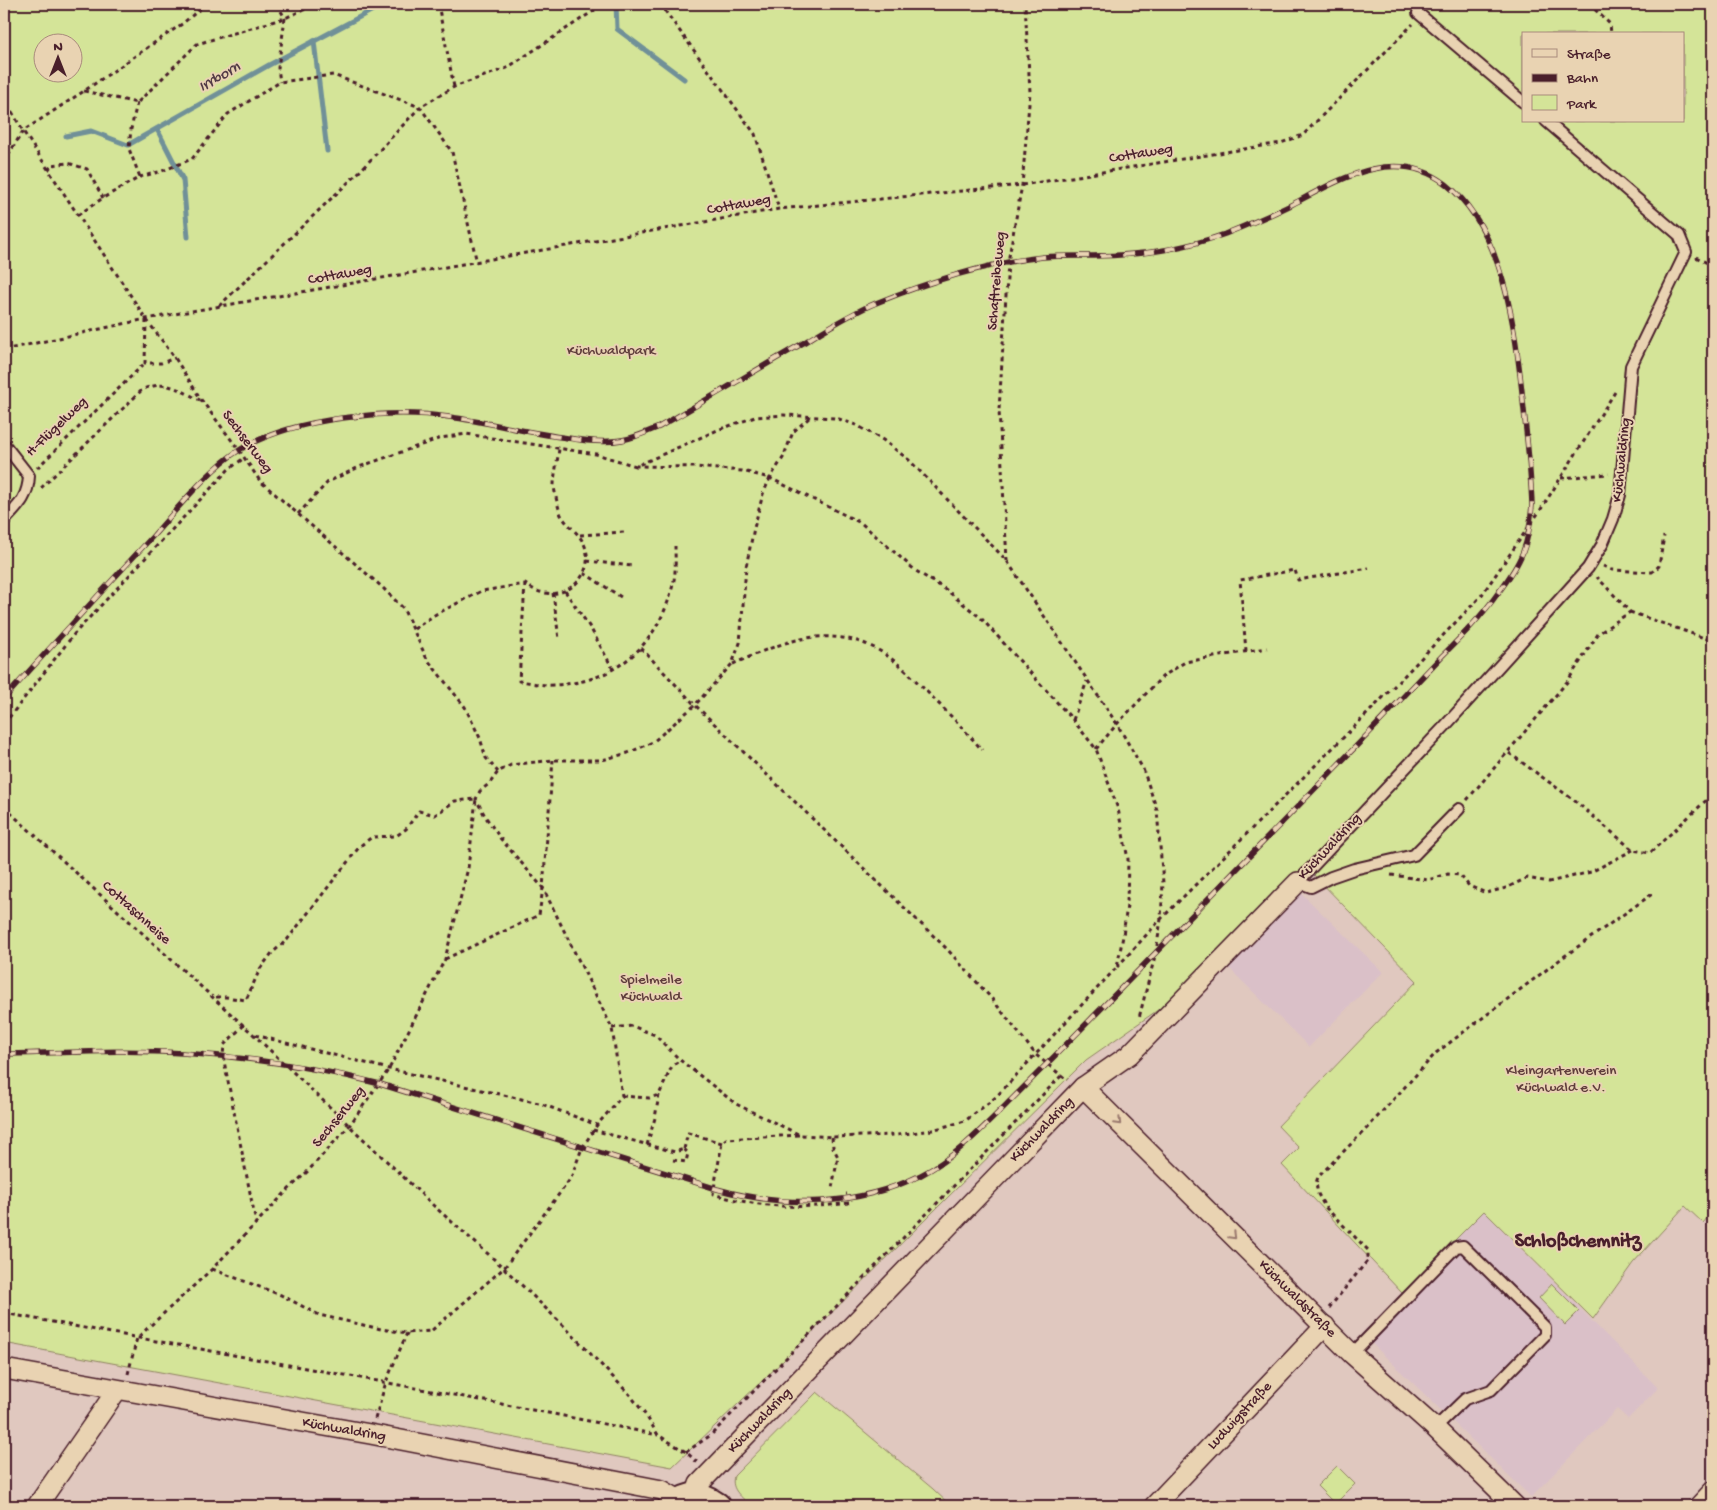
<svg xmlns="http://www.w3.org/2000/svg" width="1717" height="1510" viewBox="0 0 1717 1510" font-family="'Gochi Hand',sans-serif">
<rect width="100%" height="100%" fill="#e0c8bf"/>
<filter id="ink" filterUnits="userSpaceOnUse"><feTurbulence type="fractalNoise" baseFrequency=".02" numOctaves="2"/><feDisplacementMap in="SourceGraphic" scale="10" xChannelSelector="R" yChannelSelector="G"/><feConvolveMatrix kernelMatrix="1 2 1 2 8 2 1 2 1" color-interpolation-filters="sRGB"/></filter>
<g filter="url(#ink)">
<g fill="#dac0c8">
<path d="M1301,893L1383,972L1309,1047L1229,968Z"/>
<path d="M1484,1211L1658,1388L1628,1419L1617,1409L1531,1497L1362,1334Z"/>
</g>
<g fill="#d4e498" stroke="#8f8262" fill-rule="evenodd">
<path d="M4,4H1713V1211L1703,1223L1685,1206L1633,1263L1593,1319L1484,1211L1402,1293L1282,1165L1299,1148L1278,1126L1417,981L1311,872L1175,998L1086,1060L784,1360L672,1467L4,1343ZM1523,34H1683V121H1523ZM42,42H72V72H42Z"/>
<path d="M1552,1284L1579,1311L1565,1325L1539,1298Z"/>
<path d="M817,1392L933,1489L951,1506H751C742,1497 730,1490 734,1476Z"/>
<path d="M1337,1466L1355,1484L1335,1504L1317,1486Z"/>
</g>
<g fill="none" stroke-linecap="round" stroke-linejoin="round">
<g stroke="#709098" stroke-width="5">
<path d="M616,4L617,29L684,79"/>
<path d="M314,41L327,151"/>
<path d="M157,129L183,180L188,237"/>
<path d="M66,136L91,131L128,145L269,65L384,4"/>
</g>
<g stroke="#4a1f2b" stroke-width="14">
<g id="lane">
<path d="M1418,13L1523,102"/>
<path d="M4,444L29,476C28,498 18,506 4,521"/>
<path d="M1459,809L1414,855L1354,869L1331,877L1311,887L1298,882L1445,726L1588,568L1602,545L1613,519L1620,495L1631,366L1686,252L1679,235L1546,121"/>
<path d="M1352,1354L1456,1247L1463,1246L1545,1327V1335L1491,1390L1465,1399L1435,1428"/>
</g>
</g>
<g stroke="#4a1f2b" stroke-width="22">
<g id="street">
<path d="M1083,1087L1352,1354L1435,1428L1515,1506"/>
<path d="M4,1369L370,1434L662,1490L681,1501"/>
<path d="M695,1496L699,1484L1083,1087L1129,1055L1298,882"/>
<path d="M37,1506L117,1390"/>
<path d="M1154,1506L1325,1326"/>
<path d="M1699,1506L1713,1491"/>
</g>
</g>
<g stroke="#4a1f2b" stroke-width="30">
<path id="secondary" d="M672,1506C691,1494 698,1493 717,1506"/>
</g>
<g stroke="#4a1f2b" stroke-width="3" stroke-dasharray="4 4" stroke-linecap="butt">
<path d="M277,4L285,18L278,68L280,82"/>
<path d="M438,4L454,87"/>
<path d="M660,4L755,134L779,209"/>
<path d="M1589,4L1610,24L1611,34"/>
<path d="M84,91L137,103L197,44L285,18L317,4"/>
<path d="M4,98L23,131L146,319L175,358L202,401L239,450L260,481L382,587L403,608L427,659L465,707L480,738L486,758L498,772"/>
<path d="M137,103L131,129L129,149L140,177"/>
<path d="M4,162L23,131L84,91L182,24L206,4"/>
<path d="M48,170L52,165L68,163L87,169L103,198"/>
<path d="M78,215L103,198L140,177L162,171L192,159L228,114L280,82L333,75L420,107L452,152L477,263"/>
<path d="M1696,257L1713,266"/>
<path d="M219,306L360,171L420,107L454,87L507,68L604,4"/>
<path d="M146,320L145,363H161L175,358"/>
<path d="M4,350L146,319L779,209L1022,185L1281,143L1303,135L1413,24"/>
<path d="M37,468L145,363"/>
<path d="M1561,478L1609,474"/>
<path d="M41,488L143,389C168,380 177,389 200,400"/>
<path d="M298,514L328,482L359,467L441,438L466,434L596,454L636,466L720,429L755,417L784,415L836,418L856,425L883,440L909,460L1007,561L1117,724L1143,769L1157,810L1163,883L1161,919L1156,952L1139,1018"/>
<path d="M580,535L625,532"/>
<path d="M587,561L632,566"/>
<path d="M1007,561L999,410L1008,262L1022,185L1030,92L1025,4"/>
<path d="M1603,566L1612,570L1652,572L1659,566L1664,536"/>
<path d="M584,573L621,597"/>
<path d="M525,584L519,681C530,682 542,686 553,685C618,683 661,642 674,580C676,569 675,556 675,546"/>
<path d="M565,591L591,629L613,669"/>
<path d="M553,593L559,639"/>
<path d="M1630,612L1713,641"/>
<path d="M414,629L436,614L482,591L525,584C531,588 537,592 545,593C568,597 590,577 587,554C584,532 562,525 559,509C557,502 555,494 554,486C554,474 558,460 559,448"/>
<path d="M641,648L695,705L947,949L992,999L1036,1055L1067,1080"/>
<path d="M1246,651L1240,580L1295,570L1298,580L1369,568"/>
<path d="M733,664C759,653 787,639 816,637C872,634 896,660 932,697C949,714 966,731 982,750"/>
<path d="M1073,720L1087,681"/>
<path d="M4,724L75,633L228,470L244,458"/>
<path d="M1096,749L1117,724L1162,677L1185,662L1267,648"/>
<path d="M1509,753L1575,801L1633,850L1650,853L1713,794"/>
<path d="M1467,800L1567,682L1598,634L1630,612L1597,577"/>
<path d="M4,807L254,1035L435,1207L504,1268L564,1326L631,1396L647,1417L658,1435L686,1452L698,1463"/>
<path d="M1391,875L1428,880L1448,874L1460,875L1469,886L1486,893L1506,888L1527,878L1549,882L1591,872L1633,850"/>
<path d="M445,959L539,915L543,888L553,760"/>
<path d="M4,961H12"/>
<path d="M1117,967L1161,919L1373,708L1481,596L1541,509L1615,392"/>
<path d="M244,1025L224,1045L223,1056L256,1223"/>
<path d="M612,1028L632,1026L655,1035L680,1060L736,1104L800,1135L832,1137L897,1135L932,1130L965,1121L996,1097L1117,967L1123,936L1127,905L1128,859L1118,809L1096,749L1073,720L981,618L945,589L916,571L861,523L770,478L783,458L793,432L810,417"/>
<path d="M255,1035L389,1069L539,1103L597,1125"/>
<path d="M622,1096L649,1098L659,1095L672,1066L680,1060"/>
<path d="M593,1130L675,1152L684,1149"/>
<path d="M799,1135L726,1139L722,1143L713,1194C760,1208 801,1209 850,1203L849,1194H846"/>
<path d="M832,1137L833,1147L838,1157L832,1188"/>
<path d="M647,1145L655,1118L659,1095"/>
<path d="M684,1149L688,1133L722,1143"/>
<path d="M673,1160L686,1162L688,1153L684,1149"/>
<path d="M212,1269L281,1295L319,1315L381,1329L407,1333L431,1331L504,1268L571,1178L582,1148L597,1125L622,1096L612,1028L543,888L500,838L485,816L476,799L480,791L490,783L498,772L511,765L553,760H602L628,753L653,742L695,705L732,664L740,643L746,567L754,528L763,494L770,478L742,471L695,467L636,466"/>
<path d="M1329,1308L1368,1260V1250L1325,1207L1318,1194L1316,1183L1318,1177L1370,1125L1436,1053L1562,958L1655,892"/>
<path d="M4,1313C221,1354 440,1390 658,1435"/>
<path d="M128,1374L137,1338L212,1269L286,1192L307,1172L349,1126L389,1069L445,959L468,868L476,799L455,801L435,815L419,811L406,829L396,836L372,837L360,846L287,940L272,953L260,969L246,1000L226,997H212"/>
<path d="M375,1419L386,1382L407,1333"/>
<path d="M686,1452L711,1435L1061,1076"/>
</g>
<use href="#lane" stroke="#e9d3b2" stroke-width="10"/>
<use href="#street" stroke="#e9d3b2" stroke-width="19"/>
<use href="#secondary" stroke="#e9d3b2" stroke-width="26"/>
<g stroke="#4a1f2b" stroke-width="5.5">
<path id="rail" d="M4,699C53,644 103,590 153,536C177,509 211,467 241,449C293,418 390,408 449,417C489,422 528,433 568,438C585,441 605,443 622,440C635,438 647,432 659,427C705,401 751,373 798,346C823,331 849,314 876,303C925,283 990,262 1043,257C1068,255 1094,257 1120,255C1156,253 1191,246 1225,234C1247,225 1269,216 1291,205C1339,180 1394,145 1446,184C1507,232 1516,338 1524,410C1527,441 1531,473 1532,505C1529,545 1522,561 1498,593C1482,616 1462,636 1442,656C1417,682 1393,708 1368,734C1290,814 1213,894 1135,974C1094,1016 1053,1058 1012,1099C984,1127 956,1157 921,1175C857,1207 784,1208 717,1189L380,1084C315,1067 249,1057 182,1053C123,1049 63,1053 4,1054"/>
</g>
<use href="#rail" stroke="#e9d3b2" stroke-width="4" stroke-dasharray="11" stroke-linecap="butt"/>
</g>
<defs><path id="oneway-chevron" d="M-2-3.5L2.5 0L-2 3.5" fill="none" stroke-width="1.6" stroke-linecap="round" stroke-linejoin="round" transform="scale(1.25)"/></defs>
<g stroke="#9a796e">
<use href="#oneway-chevron" transform="translate(1118 1122) rotate(45)"/>
<use href="#oneway-chevron" transform="translate(1233 1236) rotate(45)"/>
</g>
</g>
<g text-anchor="middle" dominant-baseline="central" stroke-width="4" stroke-linejoin="round" paint-order="stroke">
<g font-size="15" fill="#4a1f2b" stroke="#e9d3b2">
<text transform="translate(1141 154) rotate(-9)">Cottaweg</text>
<text transform="translate(739 205) rotate(-10)">Cottaweg</text>
<text transform="translate(340 275) rotate(-10)">Cottaweg</text>
<text transform="translate(997 281) rotate(-85)">Schaftreibeweg</text>
<text transform="translate(57 427) rotate(-44)">H-Flügelweg</text>
<text transform="translate(247 442) rotate(53)">Sechserweg</text>
<text transform="translate(1622 460) rotate(-84)">Küchwaldring</text>
<text transform="translate(1330 847) rotate(-47)">Küchwaldring</text>
<text transform="translate(136 913) rotate(42)">Cottaschneise</text>
<text transform="translate(339 1117) rotate(-51)">Sechserweg</text>
<text transform="translate(1042 1130) rotate(-46)">Küchwaldring</text>
<text transform="translate(1297 1299) rotate(45)">Küchwaldstraße</text>
<text transform="translate(1240 1416) rotate(-47)">Ludwigstraße</text>
<text transform="translate(760 1421) rotate(-46)">Küchwaldring</text>
<text transform="translate(344 1430) rotate(10)">Küchwaldring</text>
</g>
<g font-size="15" fill="#5f3d3b" stroke="#e9d3b2">
<text x="611" y="351">Küchwaldpark</text>
<text x="651" y="980">Spielmeile<tspan x="651" dy="17">Küchwald</tspan></text>
<text x="1561" y="1071">Kleingartenverein<tspan x="1561" dy="17">Küchwald e.V.</tspan></text>
</g>
<g font-size="16" font-style="italic" fill="#533b46" stroke="#e9d3b2">
<text transform="translate(220 78) rotate(-30)">Irrborn</text>
</g>
<g font-size="20" font-weight="bold" fill="#4a1f2b" stroke="#e9d3b2">
<text x="1578" y="1242">Schloßchemnitz</text>
</g>
</g>
<rect width="1717" height="1510" fill="none" stroke="#e9d3b2" stroke-width="20"/>
<rect x="10" y="10" width="1697" height="1490" fill="none" stroke="#4a1f2b" stroke-width="2" filter="url(#ink)"/>
<rect x="1522" y="32" width="162" height="90" fill="#e9d3b2" stroke="#a98b7c"/>
<rect x="1532" y="49" width="25" height="8" fill="#e9d3b2" stroke="#a98b7c"/>
<text x="1567" y="58" font-size="15" fill="#4a1f2b">Straße</text>
<rect x="1532" y="74" width="25" height="8" fill="#4a1f2b" stroke="#a98b7c"/>
<text x="1567" y="82" font-size="15" fill="#4a1f2b">Bahn</text>
<rect x="1532" y="95" width="25" height="15" fill="#d4e498" stroke="#a98b7c"/>
<text x="1567" y="108" font-size="15" fill="#4a1f2b">Park</text>
<g transform="translate(58 58)"><circle r="24" fill="#e9d3b2" stroke="#a98b7c"/>
<path d="M0-4L9 19L0 12L-9 19Z" fill="#4a1f2b"/>
<text y="-8" font-size="14" font-weight="bold" text-anchor="middle" fill="#4a1f2b">N</text>
</g>
</svg>
